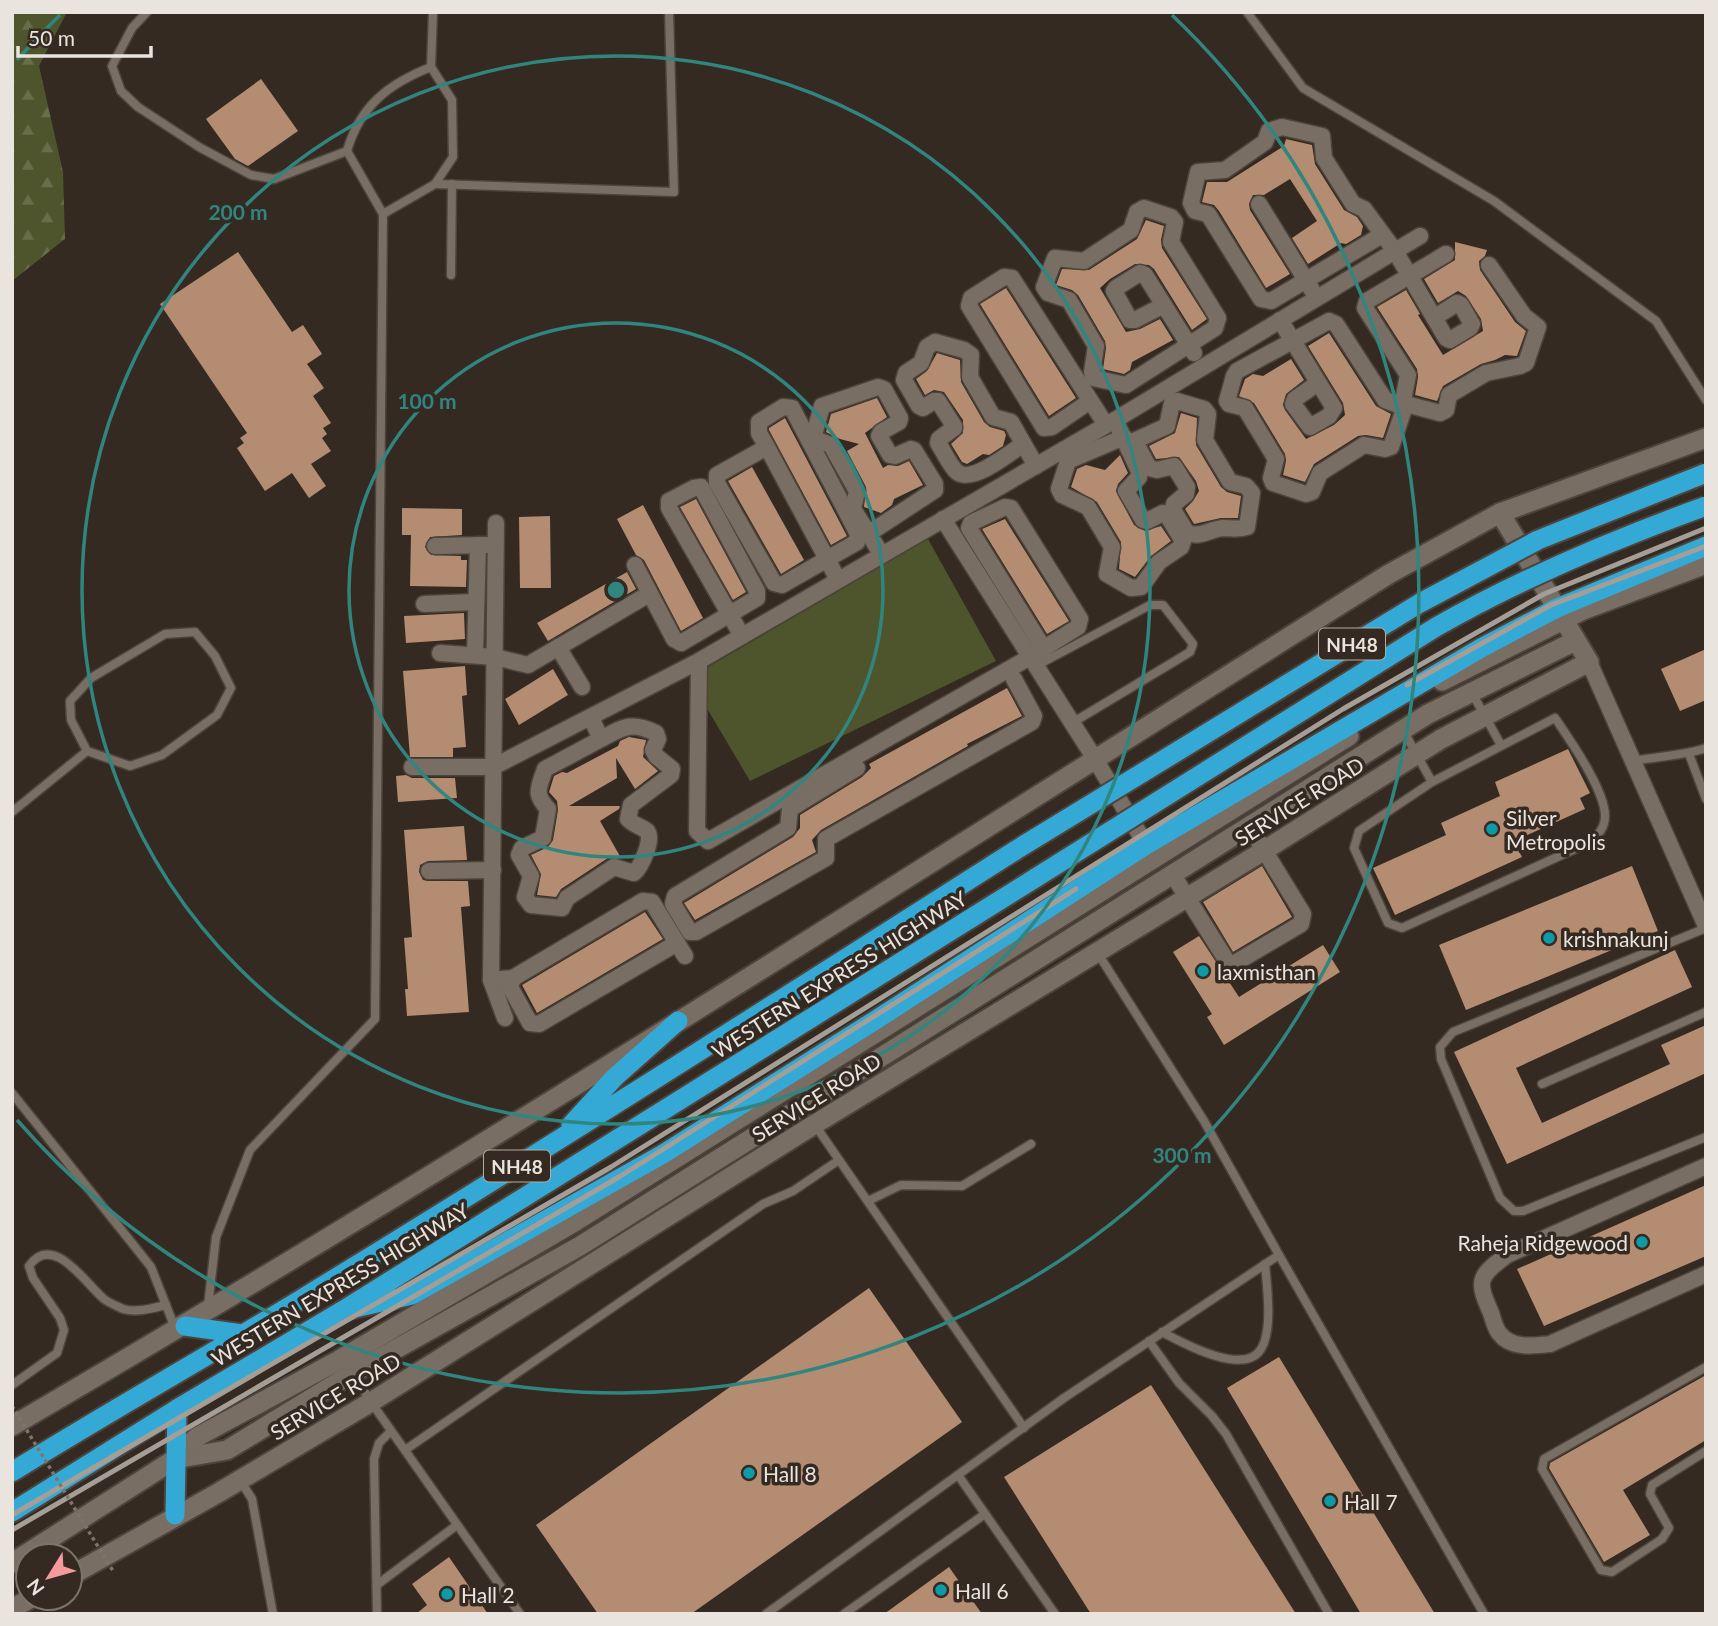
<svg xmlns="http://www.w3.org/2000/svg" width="1718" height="1626" viewBox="0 0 1718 1626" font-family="Lato,sans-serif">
<defs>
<pattern id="forest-firs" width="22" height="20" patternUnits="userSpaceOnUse" patternTransform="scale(1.75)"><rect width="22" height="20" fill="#4e552c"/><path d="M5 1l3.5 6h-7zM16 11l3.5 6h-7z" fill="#686d4a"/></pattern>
</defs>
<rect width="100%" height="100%" fill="#342a21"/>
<path fill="#4e552c" d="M928,539L996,661L750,781L708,710V667Z"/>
<path fill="url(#forest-firs)" d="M12,12H67L39,66L63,172L65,239L12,281Z"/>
<g fill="#b48c71">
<path d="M261,79L298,131L248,166L235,159L206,119Z"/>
<path d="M1286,139L1312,145L1315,164L1344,210L1357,217L1363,226L1361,235L1346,244L1341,243L1308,264L1292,238L1317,221L1290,179L1264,195H1253L1249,204L1250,210L1290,274L1266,288L1219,211L1214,205L1202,202L1207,182H1227L1284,146Z"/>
<path d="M1146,220L1164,226L1161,240L1162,248L1207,319L1192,330L1154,269L1149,265L1135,264L1110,279L1100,288L1126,332L1140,329L1160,319L1173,340L1132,362L1130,370L1124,374L1103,369L1106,348L1105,341L1078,295L1072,290L1056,285L1062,269L1089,270L1137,239Z"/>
<path d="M1455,242L1487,250L1485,256L1479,261L1480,270L1515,322L1526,331L1517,356L1505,355L1495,360L1481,364L1443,386L1437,401L1415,395L1418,377L1417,369L1377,307L1406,290L1420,314L1418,315L1443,355L1483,331L1481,319L1466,296L1458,291L1438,303L1424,279L1455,260Z"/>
<path d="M238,252L292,332L303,325L322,354L307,364L324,388L313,396L331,423L323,428L327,434L322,438L331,451L311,464L326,486L309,498L292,473L265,491L237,448L244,443L240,438L247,433L160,304Z"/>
<path d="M1006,288L1076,398L1049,416L980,304Z"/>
<path d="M1329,333L1376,406L1391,414L1383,438L1366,435L1358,436L1314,464L1305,482L1283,475L1286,461L1285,454L1254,403L1239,396L1245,379L1253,374L1263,376L1291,359L1304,380L1286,394L1283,405L1285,410L1306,439L1334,425L1345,415L1343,403L1308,346Z"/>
<path d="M937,353L960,360L961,382L984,422L990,427L1004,431L1006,435L1003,446L989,455L983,454L967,464L962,462L951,444L963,433V420L944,392L934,390L925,395L916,379L927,371Z"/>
<path d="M877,398L887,417L865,433L883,468L888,465L898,466L909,461L923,485L894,499L892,505L881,513L864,507L866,487L847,451L859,444L840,439L826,432L831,414Z"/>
<path d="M1181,413L1197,418L1196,445L1221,487L1227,492L1241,496L1238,518H1221L1194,524L1185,509L1193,501L1199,491L1196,481L1179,457L1156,459L1149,446L1175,433Z"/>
<path d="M785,418L847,536L831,545L769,430V428Z"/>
<path d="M1120,455L1128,473L1118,484L1116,491L1134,525L1145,531L1161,526L1171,541L1151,556L1135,577L1119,569L1121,542L1097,502L1071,487L1077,469L1086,465L1105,470Z"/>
<path d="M752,467L804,560L781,574L728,481Z"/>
<path d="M696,499L746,592L733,600L680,507Z"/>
<path d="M643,505L703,618L681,631L644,560L636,555L617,519Z"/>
<path d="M402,508L462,509V535L430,537L425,547L431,555L461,556V560H467L466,587L410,586L411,535H402Z"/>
<path d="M550,516L551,588H520L519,517Z"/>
<path d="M1005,519L1069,621L1047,634L982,529Z"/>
<path d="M627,572L636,589L548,641L537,623Z"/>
<path d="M464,613L465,639L406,643L404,616Z"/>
<path d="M1706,649V700L1680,711L1661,669Z"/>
<path d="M465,666L467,695L462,696L466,747L453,748V757H410L403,671Z"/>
<path d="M553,669L568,695L519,725L505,699Z"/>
<path d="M1007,688L1022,716L967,744L968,746L821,830L812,840L816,852L695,920L684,903L793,837L800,828V815L862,777L871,768L869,764Z"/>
<path d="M629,737L646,740L643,757L658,771L635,789L616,758L617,778L569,806H620L619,809L600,821L621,858H608L561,889L556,897L537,895L541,874L531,855L548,847L553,840L558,810L557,801L549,792L554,776L562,772L567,773L618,746L620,741Z"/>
<path d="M1568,749L1590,793L1580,798L1585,809L1514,841L1522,857L1395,915L1373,868L1446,835L1441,823L1500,796L1495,782Z"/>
<path d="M406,775L412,778H455L457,798L398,802L396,776Z"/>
<path d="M464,826L467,860L428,861L420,865L419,872L423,880L428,881H468L470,906L461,907L469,1012L407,1016L405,989H408L404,938L412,937L404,830Z"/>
<path d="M1262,866L1292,917L1233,952L1203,902Z"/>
<path d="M1632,866L1658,931L1466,1010L1439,945Z"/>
<path d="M645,912L663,939L537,1013L522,985Z"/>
<path d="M1199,936L1239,997L1323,945L1340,972L1224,1045L1207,1017L1212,1014L1173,952Z"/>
<path d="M1675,950L1692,987L1516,1068L1542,1123L1670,1064L1661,1045L1706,1025V1073L1507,1164L1454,1052Z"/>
<path d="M1706,1185V1256L1544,1326L1517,1269Z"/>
<path d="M869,1288L962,1422L691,1614H598L536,1525Z"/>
<path d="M1279,1357L1435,1614H1361L1227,1388Z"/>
<path d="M1706,1375V1440L1623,1490L1650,1535L1604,1562L1549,1468L1550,1463Z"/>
<path d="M1151,1385L1296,1614H1091L1004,1477Z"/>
<path d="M449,1557L488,1614H416L427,1605L412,1584Z"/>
<path d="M949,1567L982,1614H884Z"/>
</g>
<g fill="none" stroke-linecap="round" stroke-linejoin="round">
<g stroke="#4d453d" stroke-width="11">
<g id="service">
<path d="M147,12L132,28L112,66L121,91L138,107L199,147L251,175L274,179L347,151"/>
<path d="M1247,12L1303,88L1494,201L1656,321L1706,400"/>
<path d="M431,67L433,12"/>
<path d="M435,184L674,192L669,12"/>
<path d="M451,275L452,184"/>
<path d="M195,632L215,656L231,688L217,715L162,755L130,766L87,751L71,720L70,701L91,678L165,634Z"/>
<path d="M1036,666L1150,605H1163L1193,644L1190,652L1072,723"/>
<path d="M1472,693L1501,745"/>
<path d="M1555,718C1570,740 1605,790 1605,816C1605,829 1597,836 1588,843L1402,928L1388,923L1354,848L1359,831L1432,782Z"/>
<path d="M1403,730L1432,782"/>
<path d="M1689,754L1706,799"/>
<path d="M1634,761C1658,756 1683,756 1706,748"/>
<path d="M12,812L87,751"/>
<path d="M1706,928L1453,1032L1440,1047L1441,1059L1500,1198L1514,1211H1523L1706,1137"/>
<path d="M1097,952L1204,1121L1279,1255"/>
<path d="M1542,1084L1706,1012"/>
<path d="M12,1093L151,1267L175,1328"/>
<path d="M815,1125L1024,1428"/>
<path d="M868,1201L901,1185L962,1186L1031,1144"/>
<path d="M208,1306L216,1237L250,1150L375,1019L383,214L347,151C360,106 388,84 431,67L452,100L453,157L435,184L383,214"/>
<path d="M1162,1332C1183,1343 1244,1377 1261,1349C1273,1330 1267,1286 1265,1264"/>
<path d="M1149,1341L1179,1383L1212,1416L1226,1434L1329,1614"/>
<path d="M1706,1367L1544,1459L1542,1469L1601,1570L1612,1572L1662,1539L1669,1528L1650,1494L1652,1485L1706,1451"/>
<path d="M354,1375L371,1402L520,1614"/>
<path d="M12,1385L57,1353L64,1330L60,1318L33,1278L29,1266C53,1232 85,1283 104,1299C109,1303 117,1306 123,1309C137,1313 153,1308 166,1305"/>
<path d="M405,1450L763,1204L793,1191L839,1160"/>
<path d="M958,1475L1055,1614"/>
<path d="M240,1480L252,1499L273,1614"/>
<path d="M378,1584L457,1525"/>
<path d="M377,1614L374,1459L379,1443L391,1431"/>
<path d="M766,1614L1064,1398L1279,1255L1484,1614"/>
<path d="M844,1614L985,1514"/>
</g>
</g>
<g stroke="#4d453d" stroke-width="19">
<g id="minor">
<path d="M1259,204L1312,290"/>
<path d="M1144,208L1171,217L1175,222L1171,242L1218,318L1215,328L1126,385L1093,378L1092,372L1096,346L1069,300L1048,293L1044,287L1055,258L1084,261L1131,230L1137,212Z"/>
<path d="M1382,235L1271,301L1261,299L1208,214L1195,211L1191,203L1198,172L1225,170L1265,142L1269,131L1282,127L1322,136L1324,158L1353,204L1364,209L1395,251L1446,338L1450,340L1470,328L1472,324L1461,305L1457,303L1434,318"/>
<path d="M1446,254L1367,301L1365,308L1408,375L1403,401L1406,404L1440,413L1446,410L1449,395L1486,373L1520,366L1526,363L1538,327L1524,316L1489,265"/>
<path d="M1164,305L1135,320H1130L1114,291L1116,288L1140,273L1145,275L1194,353"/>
<path d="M1280,320L1334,408L1329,416L1310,427L1293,404L1295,399L1318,383"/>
<path d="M1329,321L1336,324L1385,400L1401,406L1403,412L1391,447L1385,449L1364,445L1320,473L1312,492L1306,494L1273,483L1271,478L1276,459L1245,408L1229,404L1227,401L1234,376L1237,371Z"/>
<path d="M1090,401L1052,427L1044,428L969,306L971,298L1004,277L1012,278L1106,425"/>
<path d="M1115,420L1139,471V477L1126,491L1143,520L1147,521L1163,513L1167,515L1183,541L1181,547L1159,562L1141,587L1131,588L1107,574L1112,547L1088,507L1062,495L1059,489L1068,461L1124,437"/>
<path d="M1134,441L1167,426L1172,403L1177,401L1204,409L1208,414L1205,440L1230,482L1246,486L1252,493L1247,527C1238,530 1232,528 1223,528C1210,529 1201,538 1187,533L1173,510L1174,504L1186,494L1187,487L1174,466L1157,470L1149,468L1139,449"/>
<path d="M1023,444C1010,453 972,484 957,472C950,466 944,452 938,443L939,439L954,428V426L938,401H934L923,408L919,406L904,380L906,373L921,363L927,347L935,342L964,350L971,355L970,377L993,417L1011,422L1036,466"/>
<path d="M767,447L717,475V483L774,583L782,585L857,542L858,534L792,408L783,407L759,422V433L767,447L827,559L838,580"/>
<path d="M943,519L1095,759L1146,845"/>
<path d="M496,523L491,980L505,1018"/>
<path d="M868,534L935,490V484L914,450L911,449L895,456L890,455L879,436L881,432L899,422L900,418L884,389L878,387L822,406L814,435L817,440L831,445L857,491L853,509L882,555"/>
<path d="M435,546L486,545"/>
<path d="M635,565L674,639L681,643L757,598V591L701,487L694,488L669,501V508L730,615L742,636"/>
<path d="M424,604L475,602"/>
<path d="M558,647L582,687"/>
<path d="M440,653L495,657L528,665L649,594"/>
<path d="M475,654L478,545"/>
<path d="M699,661L697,831L708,841L1030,657L1078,627L1080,619L1011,508L1005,507L971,523L969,528L1044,649"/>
<path d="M1589,662L1706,926"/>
<path d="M591,718L601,739C623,727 631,721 656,733L658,739L653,750L656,756L672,769L671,775L631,805L628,819C633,825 641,826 647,831C654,839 641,867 634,873L614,867L567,898L562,908L531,905L525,897L531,876L519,855L522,848L543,838L548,809C533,793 539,788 545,769L601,739"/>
<path d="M412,767H493L699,661L1115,420L1420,236"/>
<path d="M857,768L790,809L788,828L675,896L673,904L690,932H696L826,858V839L1032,722L1034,716L1014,679"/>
<path d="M429,871L493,870"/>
<path d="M1173,875L1230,966L1301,924L1303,914L1250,827"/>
<path d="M513,978L510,987L530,1023L539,1024L677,943"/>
<path d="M491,980L513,978L643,901L652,902L685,956"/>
<path d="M1706,1166L1507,1255C1477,1277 1477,1281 1491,1313C1493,1319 1495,1328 1499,1333C1511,1349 1533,1346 1550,1344L1706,1274"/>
</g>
</g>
<g stroke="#4d453d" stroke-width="23">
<g id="secondary">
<path d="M1442,681L1583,610L1706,564"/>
<path d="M12,1426C478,1154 932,861 1389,574L1500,513L1706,438"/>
<path d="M175,1459L227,1450L353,1373L580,1246L1428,714L1575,641"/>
<path d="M12,1563L175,1459L197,1437L339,1360L576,1221L1349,736"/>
<path d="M70,1576L218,1493L371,1402L815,1124L1265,850L1441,739L1589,662L1500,513"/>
<path d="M12,1609L31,1598"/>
</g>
</g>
<g stroke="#4d453d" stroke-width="23">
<g id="trunk">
<path d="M571,1125L614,1078L678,1021"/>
<path d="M342,1311L412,1295L663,1154L874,1021L1146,845L1481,648L1557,608L1706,546"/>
<path d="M185,1326L242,1334"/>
<path d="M12,1472C108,1412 207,1357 303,1298C542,1152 779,1001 1016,850"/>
<path d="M12,1512L177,1409L342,1311L1037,877"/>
<path d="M175,1515L177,1409"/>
</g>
</g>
<use href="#service" stroke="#796e63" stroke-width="8"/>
<use href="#minor" stroke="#796e63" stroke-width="16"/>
<use href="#secondary" stroke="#796e63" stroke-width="19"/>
<use href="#trunk" stroke="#34a9d6" stroke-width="19"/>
<g stroke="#a59e96" stroke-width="5">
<path d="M1407,685L1551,605L1706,546"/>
<path d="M12,1515L611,1167L1343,709L1544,594L1706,528"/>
<path d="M12,1530L619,1177L1076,889"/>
</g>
<g stroke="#4d453d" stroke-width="23" stroke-linecap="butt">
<g id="trunk-bridge">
<path d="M1016,850L1420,603L1538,540L1706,473"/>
<path d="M1037,877L1436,627C1522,578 1612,540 1706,506"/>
</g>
</g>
<path stroke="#7d756d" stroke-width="3.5" stroke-dasharray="3.5 3.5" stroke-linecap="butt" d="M12,1406L113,1571"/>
<use href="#trunk-bridge" stroke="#34a9d6" stroke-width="19"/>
</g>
<g fill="none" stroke="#30867f" stroke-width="3.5">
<circle cx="616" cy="590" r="267"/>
<circle cx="616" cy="590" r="534"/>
<path d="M17 60A800 800 0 0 1 60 15M1172 15A800 800 0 1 1 17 1120"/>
</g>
<g fill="#0f9aa8" stroke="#342a21" stroke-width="2.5">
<circle cx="1492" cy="829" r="7"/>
<circle cx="1549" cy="938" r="7"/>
<circle cx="1203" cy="971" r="7"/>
<circle cx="1642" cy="1242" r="7"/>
<circle cx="749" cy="1473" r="7"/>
<circle cx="1330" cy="1501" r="7"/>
<circle cx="941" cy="1590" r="7"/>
<circle cx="447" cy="1594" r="7"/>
</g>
<g text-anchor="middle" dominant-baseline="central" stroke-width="7" stroke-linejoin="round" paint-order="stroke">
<g fill="#342a21" stroke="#b3aca5" stroke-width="2">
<rect x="1319" y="628.5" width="66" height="31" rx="5"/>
<rect x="484" y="1150.5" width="66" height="31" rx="5"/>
</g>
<g font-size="19" font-weight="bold" fill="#eae4de">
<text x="1352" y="644">NH48</text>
<text x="517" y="1166">NH48</text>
</g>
<g font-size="21" fill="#eae4de" stroke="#342a21">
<text transform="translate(1299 801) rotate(-32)">SERVICE ROAD</text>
<text transform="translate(839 974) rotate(-32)">WESTERN EXPRESS HIGHWAY</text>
<text transform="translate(816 1097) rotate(-32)">SERVICE ROAD</text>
<text transform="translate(340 1284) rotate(-31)">WESTERN EXPRESS HIGHWAY</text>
<text transform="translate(335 1396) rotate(-31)">SERVICE ROAD</text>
</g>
<g font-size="21" fill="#eae4de" stroke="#342a21" text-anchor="start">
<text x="1506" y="817">Silver<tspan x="1506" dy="24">Metropolis</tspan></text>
<text x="1563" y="938">krishnakunj</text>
<text x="1217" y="971">laxmisthan</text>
<text x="1628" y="1242" text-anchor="end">Raheja Ridgewood</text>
<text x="763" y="1473">Hall 8</text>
<text x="1344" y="1501">Hall 7</text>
<text x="955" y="1590">Hall 6</text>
<text x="461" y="1594">Hall 2</text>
</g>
</g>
<circle cx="616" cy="590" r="10" fill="#30867f" stroke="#342a21" stroke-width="3.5"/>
<g font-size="21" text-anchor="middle" font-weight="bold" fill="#30867f" stroke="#342a21" stroke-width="7" stroke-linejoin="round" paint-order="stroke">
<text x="238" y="220">200 m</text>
<text x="427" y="409">100 m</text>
<text x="1182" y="1163">300 m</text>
</g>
<rect width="1718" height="1626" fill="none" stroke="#eae4de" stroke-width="28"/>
<g transform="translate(49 1577) rotate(233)"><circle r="33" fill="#342a21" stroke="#7d746d" stroke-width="2"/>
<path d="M0-5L12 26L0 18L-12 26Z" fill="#f59b9d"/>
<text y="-10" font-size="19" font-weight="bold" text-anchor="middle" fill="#eae4de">N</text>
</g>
<path d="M18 46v10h133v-10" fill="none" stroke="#eae4de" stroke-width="3.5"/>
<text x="28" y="46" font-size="21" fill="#eae4de" stroke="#342a21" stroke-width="5" paint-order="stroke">50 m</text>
</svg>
